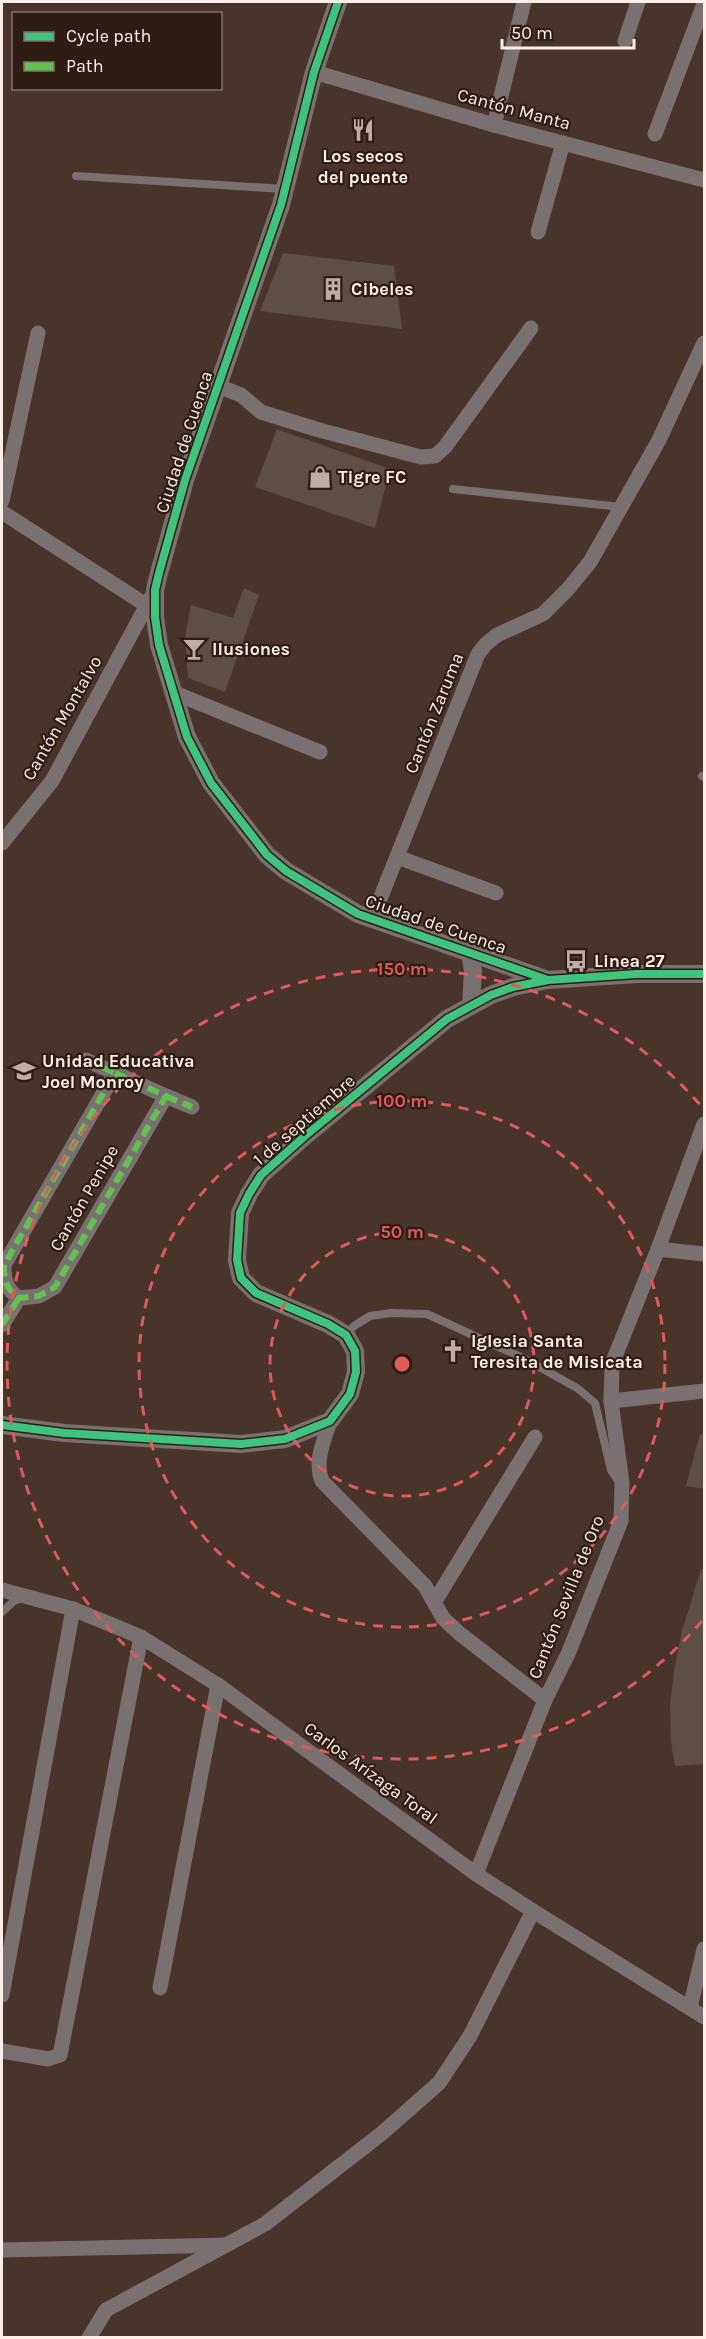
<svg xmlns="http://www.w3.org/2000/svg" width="706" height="2339" viewBox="0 0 706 2339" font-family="Karla,sans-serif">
<rect width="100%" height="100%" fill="#48342a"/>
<g fill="#5e4f45">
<path d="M283,253L394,266L402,329L260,311Z"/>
<path d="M277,429L390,469L375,528L255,487Z"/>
<path d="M244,588L259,595L225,692L188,678L185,636L191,605L233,618Z"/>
<path d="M700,1434L705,1435V1489L686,1486Z"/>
<path d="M701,1569H705V1764L675,1766L671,1742L670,1707L674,1671L682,1631Z"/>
</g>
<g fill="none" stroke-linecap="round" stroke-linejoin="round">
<g stroke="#797071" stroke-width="8">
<path d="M76,176L284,189"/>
<path d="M453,489L621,507"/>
<path d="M702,776L704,777"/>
<path d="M346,1335L354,1326L370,1316L391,1313L427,1314L525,1359L577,1388L595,1403L611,1470L617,1479"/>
<path d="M2,1612L14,1601L23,1597"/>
</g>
<g stroke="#797071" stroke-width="15">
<path d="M625,41L638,2"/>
<path d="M314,72L494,125L704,180"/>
<path d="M494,125L524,2"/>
<path d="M655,134L704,4"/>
<path d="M538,232L563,143"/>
<path d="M218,386L241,395L261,412L319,430L421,457L435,456L445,447L531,328"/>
<path d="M2,501L38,333"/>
<path d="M2,512L146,605"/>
<path d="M172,692L320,752"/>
<path d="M2,843L52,781L155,590"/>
<path d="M397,857L496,893"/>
<path d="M372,919L478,654L486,644L497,635L543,614L568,589L590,562L659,440L704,343"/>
<path d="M86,1060L115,1073"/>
<path d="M115,1073L166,1096L55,1287L39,1296L19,1298C6,1289 4,1281 4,1265Z"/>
<path d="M166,1096L192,1107"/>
<path d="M658,1249L704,1254"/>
<path d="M2,1325L19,1298"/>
<path d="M611,1401L704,1391"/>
<path d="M330,1421C324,1441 314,1461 322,1481L425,1586L443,1618L459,1633L545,1700"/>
<path d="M2,1590L73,1609L141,1637L218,1685L476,1874L533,1911L704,2017"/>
<path d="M435,1601L535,1437"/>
<path d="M476,1874L545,1700L568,1654L621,1521L622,1483L611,1401L612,1364L658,1249L704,1124"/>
<path d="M160,1988L218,1685"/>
<path d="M2,1995L73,1609"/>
<path d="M690,2008L704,1949"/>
<path d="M2,2051L48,2059L60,2055L141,1637"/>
<path d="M2,2250L226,2245"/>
<path d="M89,2338L106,2310L265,2224L381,2134L439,2083L470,2036L533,1911"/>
</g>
<g stroke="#797071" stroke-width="18">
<path d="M338,2L314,72L281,205L185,480L159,573L155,590V617L159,645L187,737L211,783L267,855L286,871L358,914L548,980"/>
<path d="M470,952L473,971L471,1005"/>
<path d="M2,1425L64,1433L241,1444L285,1439L330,1421L350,1394L356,1372L355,1351L346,1335L328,1324L256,1293L241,1278L237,1260L240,1213L249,1194L261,1175L305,1136L447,1019L491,995L513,987L548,980L637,974H704"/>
</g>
<g stroke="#63c152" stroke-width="6" stroke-dasharray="12 6" stroke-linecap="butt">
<path d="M86,1060L115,1073"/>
<path d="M115,1073L166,1096L55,1287L39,1296L19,1298C6,1289 4,1281 4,1265Z"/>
<path d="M166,1096L192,1107"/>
<path d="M2,1325L19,1298"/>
</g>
<g stroke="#2e1d15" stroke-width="11">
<g id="cycleway">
<path d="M338,2L314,72L281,205L185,480L159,573L155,590V617L159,645L187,737L211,783L267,855L286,871L358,914L548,980"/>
<path d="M2,1425L64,1433L241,1444L285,1439L330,1421L350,1394L356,1372L355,1351L346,1335L328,1324L256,1293L241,1278L237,1260L240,1213L249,1194L261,1175L305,1136L447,1019L491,995L513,987L548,980L637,974H704"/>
</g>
</g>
<use href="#cycleway" stroke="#40c37c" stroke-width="8"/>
</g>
<g fill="none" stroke="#e05a58" stroke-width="3" stroke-dasharray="10 8">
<circle cx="402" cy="1364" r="132"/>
<circle cx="402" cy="1364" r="263"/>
<path d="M702 1621A395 395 0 1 1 702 1107"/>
</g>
<defs>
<g id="restaurant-bare" transform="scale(1.8)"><path d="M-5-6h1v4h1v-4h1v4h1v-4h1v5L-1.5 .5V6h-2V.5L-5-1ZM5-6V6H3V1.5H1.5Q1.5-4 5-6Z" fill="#beada5" stroke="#2e1d15" stroke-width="2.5" paint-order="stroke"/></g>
<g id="building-bare" transform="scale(1.8)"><path d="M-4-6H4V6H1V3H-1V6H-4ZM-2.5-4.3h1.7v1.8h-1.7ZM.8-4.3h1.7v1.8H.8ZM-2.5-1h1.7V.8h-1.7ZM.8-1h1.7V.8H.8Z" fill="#beada5" stroke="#2e1d15" stroke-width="2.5" paint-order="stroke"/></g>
<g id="shop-bare" transform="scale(1.8)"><path d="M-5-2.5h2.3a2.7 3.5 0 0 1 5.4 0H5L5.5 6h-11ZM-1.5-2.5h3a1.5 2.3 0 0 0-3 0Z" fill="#beada5" stroke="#2e1d15" stroke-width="2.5" paint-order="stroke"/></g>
<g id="bar-bare" transform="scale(1.8)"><path d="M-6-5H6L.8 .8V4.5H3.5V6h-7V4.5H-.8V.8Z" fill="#beada5" stroke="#2e1d15" stroke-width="2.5" paint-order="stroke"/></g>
<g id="bus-bare" transform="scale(1.8)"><path d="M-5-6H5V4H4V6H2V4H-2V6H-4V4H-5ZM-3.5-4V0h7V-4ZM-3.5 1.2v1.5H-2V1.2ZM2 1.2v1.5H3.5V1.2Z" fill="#beada5" stroke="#2e1d15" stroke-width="2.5" paint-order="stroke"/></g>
<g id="school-bare" transform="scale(1.8)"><path d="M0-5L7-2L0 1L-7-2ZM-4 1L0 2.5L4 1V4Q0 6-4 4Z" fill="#beada5" stroke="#2e1d15" stroke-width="2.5" paint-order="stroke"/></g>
<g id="church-bare" transform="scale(1.8)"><path d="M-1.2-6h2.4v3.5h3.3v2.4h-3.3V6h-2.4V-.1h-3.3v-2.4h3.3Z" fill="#beada5" stroke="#2e1d15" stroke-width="2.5" paint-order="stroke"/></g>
</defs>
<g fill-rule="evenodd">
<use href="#restaurant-bare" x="363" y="130"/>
<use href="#building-bare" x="333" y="289"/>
<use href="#shop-bare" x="320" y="477"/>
<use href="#bar-bare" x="194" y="649"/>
<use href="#bus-bare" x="576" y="961"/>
<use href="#school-bare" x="24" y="1071"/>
<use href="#church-bare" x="453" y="1351"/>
</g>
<g text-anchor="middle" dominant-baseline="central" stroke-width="4.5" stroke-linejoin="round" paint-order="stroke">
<g font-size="18" fill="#fdeee7" stroke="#2e1d15">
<text transform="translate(514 109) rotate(15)">Cantón Manta</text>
<text transform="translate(184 442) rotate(-72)">Ciudad de Cuenca</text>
<text transform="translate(434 713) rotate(-68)">Cantón Zaruma</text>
<text transform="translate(62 718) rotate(-60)">Cantón Montalvo</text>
<text transform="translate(436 924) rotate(19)">Ciudad de Cuenca</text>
<text transform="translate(304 1120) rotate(-41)">1 de septiembre</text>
<text transform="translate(84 1198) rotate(-60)">Cantón Penipe</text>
<text transform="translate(566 1597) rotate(-68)">Cantón Sevilla de Oro</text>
<text transform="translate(371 1773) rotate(36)">Carlos Arízaga Toral</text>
</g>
<g font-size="18" font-weight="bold" fill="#fdeee7" stroke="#2e1d15" text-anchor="start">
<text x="363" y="156" text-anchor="middle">Los secos<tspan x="363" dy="21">del puente</tspan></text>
<text x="351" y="289">Cibeles</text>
<text x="338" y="477">Tigre FC</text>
<text x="212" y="649">Ilusiones</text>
<text x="594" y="961">Linea 27</text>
<text x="42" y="1061">Unidad Educativa<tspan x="42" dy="21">Joel Monroy</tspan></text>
<text x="471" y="1341">Iglesia Santa<tspan x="471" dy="21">Teresita de Misicata</tspan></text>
</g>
</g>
<circle cx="402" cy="1364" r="9" fill="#e05a58" stroke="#2e1d15" stroke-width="3"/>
<g font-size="18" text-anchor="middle" font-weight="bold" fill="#e05a58" stroke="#2e1d15" stroke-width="4.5" stroke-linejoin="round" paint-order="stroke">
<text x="402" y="975">150 m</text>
<text x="402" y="1107">100 m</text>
<text x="402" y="1238">50 m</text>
</g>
<rect width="706" height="2339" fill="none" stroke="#fdeee7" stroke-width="6"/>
<rect x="12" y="12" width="210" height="78" fill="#2e1d15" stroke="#817169" stroke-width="1.5"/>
<rect x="24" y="32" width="30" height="9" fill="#40c37c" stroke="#817169" stroke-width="1.5"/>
<text x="66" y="42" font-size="18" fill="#fdeee7">Cycle path</text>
<rect x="24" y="62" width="30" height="9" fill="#63c152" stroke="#817169" stroke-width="1.5"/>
<text x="66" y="72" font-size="18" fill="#fdeee7">Path</text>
<path d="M502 39v9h132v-9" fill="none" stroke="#fdeee7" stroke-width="3"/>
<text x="511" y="39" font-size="18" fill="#fdeee7" stroke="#2e1d15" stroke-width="4.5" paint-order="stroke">50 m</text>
</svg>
